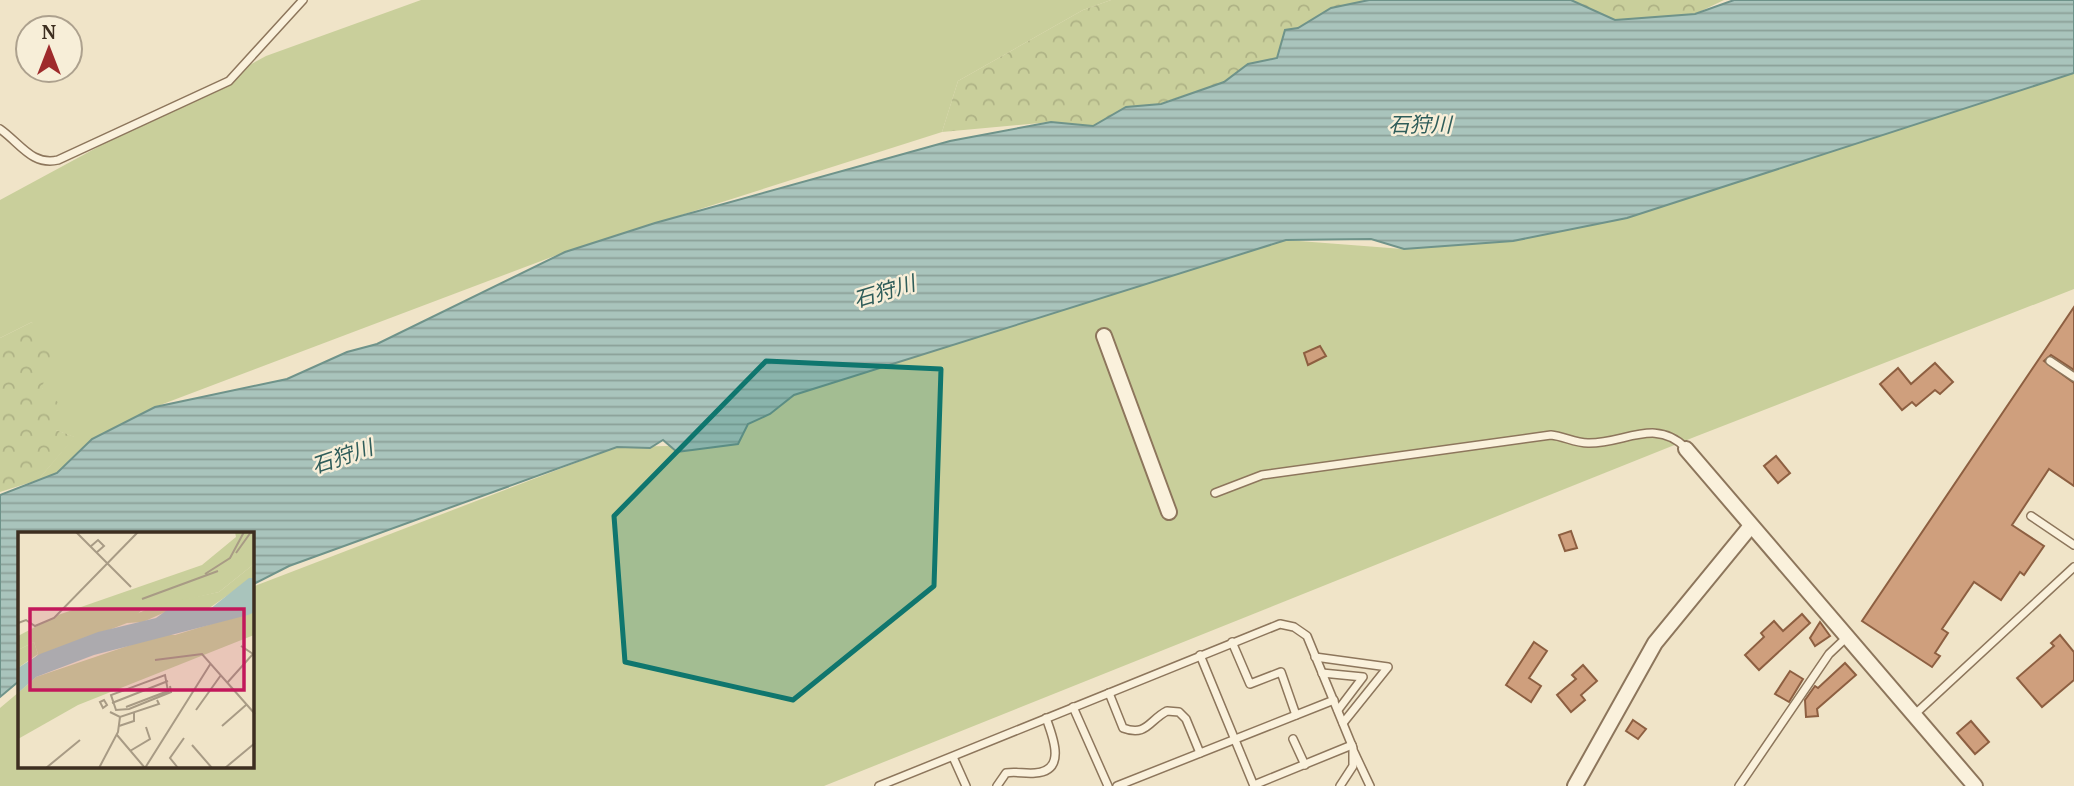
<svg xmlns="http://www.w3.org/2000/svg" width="2074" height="786" viewBox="0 0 2074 786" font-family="'PT Serif','Noto Sans JP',serif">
<defs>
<pattern id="forest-crowns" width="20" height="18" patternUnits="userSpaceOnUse" patternTransform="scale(1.75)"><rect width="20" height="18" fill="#c9cf9b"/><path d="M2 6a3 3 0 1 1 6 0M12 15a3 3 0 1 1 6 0" fill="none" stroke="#aeb285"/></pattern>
<pattern id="water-rules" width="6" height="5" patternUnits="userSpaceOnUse" patternTransform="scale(1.75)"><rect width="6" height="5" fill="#a9c4bc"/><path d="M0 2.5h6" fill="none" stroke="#8ba098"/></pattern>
</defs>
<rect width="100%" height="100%" fill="#f0e4c8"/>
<g fill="#c9cf9b">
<path d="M421,0H1111L1083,10L958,81L942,132L565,252L155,407L92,439L57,473L38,480L74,437L56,430L42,388L32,322L0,338V200L266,56Z"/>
<path d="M2074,54V289L1697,436L824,786H0V708L19,692V767H252V587L617,447L717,445L794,395L1286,240L1403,249Z"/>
</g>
<g fill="url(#forest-crowns)">
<path d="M1111,0H1371L1277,58L1248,64L1224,82L1094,126L1051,122L942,132L958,81L1083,10Z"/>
<path d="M1568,0H1724L1695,14L1615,20Z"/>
<path d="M32,322L51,356L42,388L61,405L56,430L75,437L38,480L0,492V338Z"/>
</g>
<path fill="url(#water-rules)" stroke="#6f938a" stroke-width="2" d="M1369,0H1571L1615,20L1695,14L1734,0H2074V73L1627,218L1513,241L1404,249L1371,239L1286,240L794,395L770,414L748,424L738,444L677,452L663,440L650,448L617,447L289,566L252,585V534H19V681L0,697V495L57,473L92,439L155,407L287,379L347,352L377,344L565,252L655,223L950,141L1051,122L1093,126L1126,107L1161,104L1224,82L1248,64L1277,58L1285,30L1298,28L1331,8Z"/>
<g fill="#cf9f7d" stroke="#8d5f41" stroke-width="2">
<path d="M2074,307V370L2051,355L2044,361L2074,383V486L2049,469L2012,525L2044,546L2024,575L2020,572L2001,600L1974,582L1942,629L1948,633L1935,653L1940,656L1932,667L1862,621Z"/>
<path d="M1320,346L1326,356L1308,365L1304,353Z"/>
<path d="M1935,363L1953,382L1940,394L1935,390L1916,406L1912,402L1902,410L1880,384L1898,368L1911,384Z"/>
<path d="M1776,456L1790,473L1778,483L1764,466Z"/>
<path d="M1571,531L1577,548L1565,551L1559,535Z"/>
<path d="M1802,614L1810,623L1759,670L1745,655L1764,637L1761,633L1774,621L1783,631Z"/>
<path d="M1820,622L1830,636L1815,646L1810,638Z"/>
<path d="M2060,635L2074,652V680L2042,707L2017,678L2054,646L2051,643Z"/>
<path d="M1534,642L1547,651L1529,678L1541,686L1531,702L1506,685Z"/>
<path d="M1845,663L1856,675L1817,709L1818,716L1806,717L1805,700L1815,686L1818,688Z"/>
<path d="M1583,665L1597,681L1581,695L1585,700L1571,712L1557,695L1576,679L1572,675Z"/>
<path d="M1790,671L1803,679L1789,702L1775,694Z"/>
<path d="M1633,720L1646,729L1638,739L1626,731Z"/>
<path d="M1971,721L1989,742L1975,754L1957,733Z"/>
</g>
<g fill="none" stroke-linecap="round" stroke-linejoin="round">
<g stroke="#8d765c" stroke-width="10">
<g id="lane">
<path d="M0,129C20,143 32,166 58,160L229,81L303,0"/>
<path d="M2050,361L2074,377"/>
<path d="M1215,493L1262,475L1551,435C1563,436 1575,443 1588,443C1624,444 1655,417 1686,448"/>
<path d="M2031,516L2074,545"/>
<path d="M1232,642L1250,684L1281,672L1296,715"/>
<path d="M1200,655L1254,786"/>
<path d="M1315,657L1388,667L1343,723"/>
<path d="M1322,673L1363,677L1338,710"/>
<path d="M1109,693L1123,728C1147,737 1149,720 1167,711L1179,712L1186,719L1200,753"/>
<path d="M1073,707L1108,786"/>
<path d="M1914,715L2074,567"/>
<path d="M1293,739L1305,765"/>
<path d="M1354,752L1370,786"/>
<path d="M953,757L966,786"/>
<path d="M1254,785L1352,745"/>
<path d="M879,786L1280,624L1294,627L1307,636L1353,748V766L1340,786"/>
<path d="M997,786L1006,773C1016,771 1024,774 1035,773C1067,771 1053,737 1046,718"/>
<path d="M1117,786L1334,700"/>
<path d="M1739,786L1829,654L1847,637"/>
</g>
</g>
<g stroke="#8d765c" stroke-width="18">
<g id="street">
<path d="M1104,336L1169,512"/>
<path d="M1686,449L1975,786"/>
<path d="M1575,786L1655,643L1750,527"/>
</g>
</g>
<use href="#lane" stroke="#faf1dc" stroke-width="7"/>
<use href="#street" stroke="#faf1dc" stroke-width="14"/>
</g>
<path fill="#0f766e" fill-opacity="0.2" stroke="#0f766e" stroke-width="5" stroke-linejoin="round" d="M766,361L941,369L934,586L793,700L625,662L614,516Z"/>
<g text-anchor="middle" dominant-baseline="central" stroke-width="5" stroke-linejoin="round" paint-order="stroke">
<g font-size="21" font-style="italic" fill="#2f5d5a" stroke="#f7eed8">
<text x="1420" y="124">石狩川</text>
<text transform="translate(884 291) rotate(-17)">石狩川</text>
<text transform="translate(342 456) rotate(-19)">石狩川</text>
</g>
</g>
<g transform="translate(18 532)">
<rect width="236" height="236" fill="#f0e4c8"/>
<path d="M217,0H235L236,32L201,60L124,78L109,91L16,127L20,122L16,110L0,118V104L40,83L184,33L218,5ZM236,79V103L60,173L0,207V161L18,145L145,102L157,103Z" fill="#c9cf9b"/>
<path d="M236,32V45L187,79L154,77L125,90L109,91L111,85L139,73L201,60ZM16,110L20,122L0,136V118Z" fill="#c9cf9b"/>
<path d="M231,46H236L237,80L230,83L76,123L18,145L0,161V136L22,122L80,100L138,86L149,78L192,77Z" fill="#a9c4bc"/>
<path fill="none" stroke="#a89b85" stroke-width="2" d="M58,0L113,55M72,15L80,8L86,14L78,21M218,21L233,0M187,42L212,26L226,0M124,67L200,39M0,91L8,88L17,94L36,86L120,0M137,128L184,122L237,182M209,151L235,122L223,114M86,168L89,173L85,176L82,170ZM94,171L150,149M108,175L150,159L147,143L93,163L98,178L111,177L153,160L152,154M178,178L203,143M92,180L102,185L141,172L139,168M101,194L116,189V181M204,194L228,173M99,203L127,236M174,213L194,236M112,219L132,207L128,195M28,236L62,208M81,236L100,200L102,185M127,236L193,131M160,236L152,226L166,206M207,236L237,211"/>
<path fill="#c2185b" fill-opacity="0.15" stroke="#c2185b" stroke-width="3.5" d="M12,77H226V158H12Z"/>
<rect width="236" height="236" fill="none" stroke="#3d2e20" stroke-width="3.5"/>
</g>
<g transform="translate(49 49)"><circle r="33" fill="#f7eed8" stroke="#ada18e" stroke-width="2"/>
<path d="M0-5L12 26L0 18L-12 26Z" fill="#9e2a2b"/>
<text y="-10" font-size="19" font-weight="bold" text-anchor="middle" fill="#3d2e20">N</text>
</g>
</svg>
